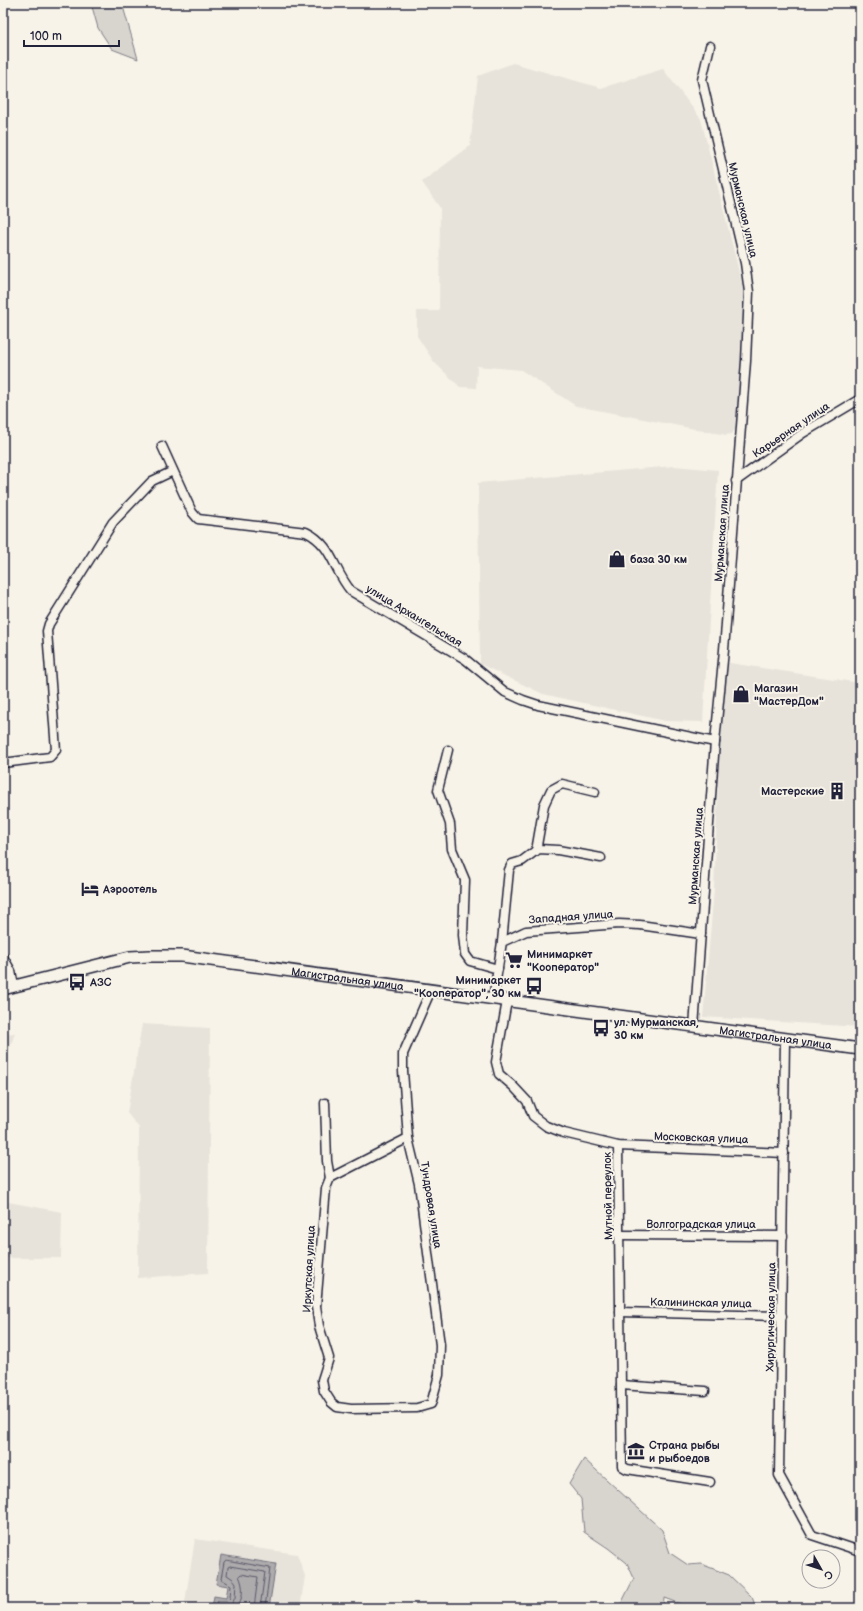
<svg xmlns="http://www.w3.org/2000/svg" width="863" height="1611" viewBox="0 0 863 1611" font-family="'Balsamiq Sans',sans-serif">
<rect width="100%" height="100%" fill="#f7f3e8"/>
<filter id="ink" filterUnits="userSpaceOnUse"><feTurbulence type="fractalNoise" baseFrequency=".025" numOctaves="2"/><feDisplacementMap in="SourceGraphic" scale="8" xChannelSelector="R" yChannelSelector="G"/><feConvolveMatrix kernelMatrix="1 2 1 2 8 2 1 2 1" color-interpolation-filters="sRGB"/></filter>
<g filter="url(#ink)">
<g fill="#e7e3db">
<path d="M513,63L601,88L663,69L701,119L744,292L746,318L738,426L732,434L726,435L576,406L521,370L477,366L476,388L460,387L434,362L417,336V311H439L440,208L422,182L470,146L478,76Z"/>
<path d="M674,466L718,470L703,722L665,721L543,694L480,664L478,483Z"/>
<path d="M723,662L860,683V1027L703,1017L714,889Z"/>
<path d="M142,1024L210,1028L208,1273L138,1278L139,1128L127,1113Z"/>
<path d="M15,1033L3,1068V1034Z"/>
<path d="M3,1201L62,1212L61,1258H3Z"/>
<path d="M195,1539L297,1554L305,1576L300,1608H184Z"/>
</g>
<g fill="#d8d5cf" stroke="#7d7c85">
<path d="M91,3H122L138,59L112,49L98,28Z"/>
<path d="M584,1459L662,1530L670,1553L688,1565L701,1564L729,1575L752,1597L756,1608H699L686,1606L664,1598L663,1608H619L634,1578L627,1563L608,1548L584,1532L581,1499L569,1484Z"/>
</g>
<path fill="#aeabad" stroke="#76747f" d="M221,1555L276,1564L269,1608H212L214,1596L226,1598L228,1586L216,1584Z"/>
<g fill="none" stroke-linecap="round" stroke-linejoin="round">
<g stroke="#5a5969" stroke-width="1">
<path d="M216,1608L218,1601H227L230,1598L231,1585L221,1579L224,1562L226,1560L270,1568L265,1608"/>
<path d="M221,1608L231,1605L235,1598L236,1583L233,1579L227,1575L228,1567L230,1566L265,1572L260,1608"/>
<path d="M236,1608C244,1599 244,1586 239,1576L241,1574L258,1577L254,1608"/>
</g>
<g stroke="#22223b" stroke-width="11">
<g id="minor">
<path d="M162,446L192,512L198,519L306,532C333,545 333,570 351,591L465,659L505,692L523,700L538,705L715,742"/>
<path d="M736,481L803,433L860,399"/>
<path d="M448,750L438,790L450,824L452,849L465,880L463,935L465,954L470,961L498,969"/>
<path d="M3,763L50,757L56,750L47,631L49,624L113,522L152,481L173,471"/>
<path d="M536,851L544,805L551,790L562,784L595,792"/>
<path d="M502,942L509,870L512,864L522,861L538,849L558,850L601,858"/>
<path d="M3,957L11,971L14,986"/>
<path d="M493,999L502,942L526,931L619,924L640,925L701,934"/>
<path d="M507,1001L496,1062L499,1074L513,1086L527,1101L533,1116L546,1126L564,1133L618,1146L784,1153"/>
<path d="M694,1027L715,742L724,650L746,361L749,292L745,263L702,80L710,46"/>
<path d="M785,1039L779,1475L812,1535L860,1551"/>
<path d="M325,1103L327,1161L330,1178L326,1188L316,1307L319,1326L329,1358L322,1380L324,1391L331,1402L337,1407L351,1409L417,1408L431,1404L439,1375L440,1345L419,1184L408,1138L403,1071V1054L431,990"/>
<path d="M618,1146L622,1466L627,1469L710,1482"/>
<path d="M330,1178L408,1138"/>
<path d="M619,1235L783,1236"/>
<path d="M620,1312L782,1316"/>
<path d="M621,1385L705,1391"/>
</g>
</g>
<g stroke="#22223b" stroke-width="14">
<g id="major">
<path id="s1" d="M3,989L130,957L150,956H182L860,1049"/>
</g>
</g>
<use href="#minor" stroke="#f7f3e8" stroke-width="8"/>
<use href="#major" stroke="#f7f3e8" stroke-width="11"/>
</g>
</g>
<defs>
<g id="shop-bare" transform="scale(1.38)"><path d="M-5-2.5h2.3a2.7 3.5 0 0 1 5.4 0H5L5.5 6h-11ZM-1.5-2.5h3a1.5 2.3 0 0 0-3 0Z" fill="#22223b" stroke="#f7f3e8" stroke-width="2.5" paint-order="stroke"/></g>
<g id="building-bare" transform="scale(1.38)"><path d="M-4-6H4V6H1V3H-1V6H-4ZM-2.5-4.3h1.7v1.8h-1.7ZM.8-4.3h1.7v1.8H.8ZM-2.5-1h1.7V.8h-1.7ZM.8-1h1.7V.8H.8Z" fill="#22223b" stroke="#f7f3e8" stroke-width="2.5" paint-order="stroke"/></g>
<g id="hotel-bare" transform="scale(1.38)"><path d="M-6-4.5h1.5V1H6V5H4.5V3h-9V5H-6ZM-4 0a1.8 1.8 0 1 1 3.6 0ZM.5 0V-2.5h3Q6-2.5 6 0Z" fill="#22223b" stroke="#f7f3e8" stroke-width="2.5" paint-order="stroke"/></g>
<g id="supermarket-bare" transform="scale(1.38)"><path d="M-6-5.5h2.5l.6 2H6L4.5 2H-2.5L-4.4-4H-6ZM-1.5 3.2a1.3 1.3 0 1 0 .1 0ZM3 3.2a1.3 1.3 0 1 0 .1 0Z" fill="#22223b" stroke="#f7f3e8" stroke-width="2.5" paint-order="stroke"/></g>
<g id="bus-bare" transform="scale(1.38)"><path d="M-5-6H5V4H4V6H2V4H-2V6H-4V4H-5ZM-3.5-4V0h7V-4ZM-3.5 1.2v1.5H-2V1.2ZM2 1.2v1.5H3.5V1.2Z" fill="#22223b" stroke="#f7f3e8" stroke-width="2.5" paint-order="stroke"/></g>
<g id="museum-bare" transform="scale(1.38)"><path d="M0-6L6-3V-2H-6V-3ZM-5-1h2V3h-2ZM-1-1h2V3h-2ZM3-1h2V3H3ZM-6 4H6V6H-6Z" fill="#22223b" stroke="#f7f3e8" stroke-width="2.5" paint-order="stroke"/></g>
</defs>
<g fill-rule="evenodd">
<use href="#shop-bare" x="617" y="559"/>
<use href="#shop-bare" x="741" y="694"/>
<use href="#building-bare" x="837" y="791"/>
<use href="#hotel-bare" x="90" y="889"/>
<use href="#supermarket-bare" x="514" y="960"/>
<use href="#bus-bare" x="77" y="982"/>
<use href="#bus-bare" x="534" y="986"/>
<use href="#bus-bare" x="601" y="1028"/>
<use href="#museum-bare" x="636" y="1451"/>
</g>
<g text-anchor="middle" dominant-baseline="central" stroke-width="4" stroke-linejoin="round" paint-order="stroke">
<g font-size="11" fill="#22223b" stroke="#f7f3e8">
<text transform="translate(743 210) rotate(77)">Мурманская улица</text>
<text transform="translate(791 430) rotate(-34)">Карьерная улица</text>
<text transform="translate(722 533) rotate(-86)">Мурманская улица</text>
<text transform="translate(414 616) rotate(31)">улица Архангельская</text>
<text transform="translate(696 856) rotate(-86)">Мурманская улица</text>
<text transform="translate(571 917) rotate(-4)">Западная улица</text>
<text stroke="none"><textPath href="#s1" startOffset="350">Магистральная улица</textPath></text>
<text stroke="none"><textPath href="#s1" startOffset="782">Магистральная улица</textPath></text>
<text transform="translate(701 1138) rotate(2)">Московская улица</text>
<text transform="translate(608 1196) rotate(-91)">Мутной переулок</text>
<text transform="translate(431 1205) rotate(81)">Тундровая улица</text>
<text x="701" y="1224">Волгоградская улица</text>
<text transform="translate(309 1269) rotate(-87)">Иркутская улица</text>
<text transform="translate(701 1303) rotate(1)">Калининская улица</text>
<text transform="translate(771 1317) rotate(-89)">Хирургическая улица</text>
</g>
<g font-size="11" font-weight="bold" fill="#22223b" stroke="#f7f3e8" text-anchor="start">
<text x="630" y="559">база 30 км</text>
<text x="754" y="688">Магазин<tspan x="754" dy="13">"МастерДом"</tspan></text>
<text x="824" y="791" text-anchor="end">Мастерские</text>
<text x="103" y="889">Аэроотель</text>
<text x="527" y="954">Минимаркет<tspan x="527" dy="13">"Кооператор"</tspan></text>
<text x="521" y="980" text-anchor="end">Минимаркет<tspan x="521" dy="13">"Кооператор", 30 км</tspan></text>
<text x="90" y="982">АЗС</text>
<text x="614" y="1022">ул. Мурманская,<tspan x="614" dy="13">30 км</tspan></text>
<text x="649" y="1445">Страна рыбы<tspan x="649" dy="13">и рыбоедов</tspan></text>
</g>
</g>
<rect width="863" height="1611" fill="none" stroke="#f7f3e8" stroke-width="16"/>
<rect x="8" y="8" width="847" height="1595" fill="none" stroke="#22223b" stroke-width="1.5" filter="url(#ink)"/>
<g transform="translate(821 1569) rotate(129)"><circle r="19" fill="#f7f3e8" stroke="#a29fa3"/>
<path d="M0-3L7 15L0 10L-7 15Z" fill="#22223b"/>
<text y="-6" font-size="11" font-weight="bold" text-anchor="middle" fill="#22223b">С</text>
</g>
<path d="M24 40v6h95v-6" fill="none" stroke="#22223b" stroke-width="2"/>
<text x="30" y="40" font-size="12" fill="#22223b" stroke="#f7f3e8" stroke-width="3" paint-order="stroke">100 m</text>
</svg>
